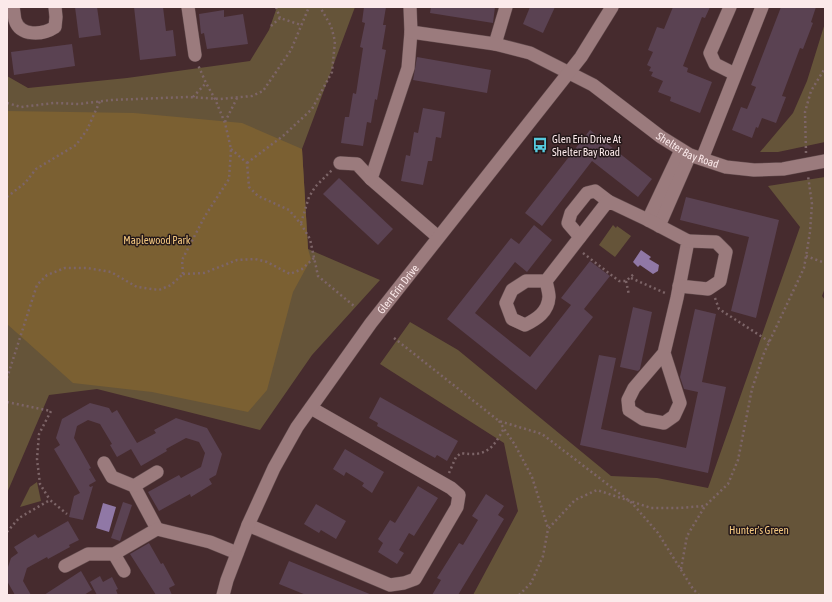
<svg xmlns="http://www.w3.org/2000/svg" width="832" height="602" viewBox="0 0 832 602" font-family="'Asap Condensed',sans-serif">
<rect width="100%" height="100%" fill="#462b2e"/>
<g fill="#655439">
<path d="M277,7H355L302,149L308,249L380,280L312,355L260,430L97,389L49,395L7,493V76L28,88L127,78L250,61L269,30Z"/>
<path d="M825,23V142L778,152H760L793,113L807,81Z"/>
<path d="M825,177V288L822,296L825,300V595H473L518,511L504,443L380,364L410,322L458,350L611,476L657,478L708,488L800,227L768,186Z"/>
<path d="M613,225L616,228L617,226L631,236L615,257L599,245Z"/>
<path d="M37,482L41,501L20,507L30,487Z"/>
</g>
<path fill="#7b6032" d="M7,111L134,113L242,123L302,149L308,249L311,259L293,292L267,390L248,412L152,392L73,383L7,324Z"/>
<g fill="#9078a6">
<path d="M641,250L651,257L649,259L659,265L658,271L653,274L640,265L638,267L633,262Z"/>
<path d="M103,503L116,507L109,532L96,528Z"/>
</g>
<g fill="#5a4252">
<path d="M75,7H97L101,35L79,38Z"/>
<path d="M134,7H163L166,31L173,30L176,56L140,60Z"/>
<path d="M364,7H386L383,25H386L382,49L386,50L377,100L375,99L371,123L367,122L363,146L341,143L345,117H349L353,93L356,94L363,48L360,47L365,23L362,22Z"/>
<path d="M431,7H495L493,23L430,13Z"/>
<path d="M530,7H555L543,33L523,24Z"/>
<path d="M673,7H710L705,18L702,17L683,66L688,68L687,72L712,82L700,113L670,101L671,97L658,92L663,81L651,76L653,72L649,71L651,67L647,65L653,52L648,50L657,27L664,29Z"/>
<path d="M781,7H816L811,22L813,23L803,49L800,48L782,96L786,97L776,123L762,118L758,128L756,127L752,138L732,130L741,107L747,109L756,87L751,85Z"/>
<path d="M224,10V17L243,14L248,44L207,49L204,33L201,34L199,14Z"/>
<path d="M72,44L75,66L14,75L11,52Z"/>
<path d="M417,57L491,70L487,93L413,80Z"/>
<path d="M423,108L445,112L441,138L436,137L432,161H428L423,185L401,181L406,155L410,156L414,132L418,133Z"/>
<path d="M590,130L652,179L638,197L592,161L542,226L525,213Z"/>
<path d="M339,178L393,229L378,245L323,194Z"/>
<path d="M686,197L779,220L756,318L731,311L749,237L680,220Z"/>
<path d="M534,225L552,240L527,272L515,262L475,313L530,357L571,305L561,298L590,261L610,276L584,309L593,317L536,390L447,319L511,238L519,244Z"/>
<path d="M633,307L652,312L640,369L638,371L620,367Z"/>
<path d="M695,309L716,314L702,382L726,387L708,473L580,445L599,355L616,358L601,429L686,448L698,392L684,389L680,377Z"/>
<path d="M380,397L458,441L447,461L437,455L435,458L377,426L378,423L369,418Z"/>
<path d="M90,403L109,408L112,413L117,410L137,443L156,433L154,430L176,418L207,428L222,454L216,475L209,479L212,484L191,497L190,494L159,511L148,492L179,475L181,478L201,467L205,453L199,442L186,438L166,449L167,451L141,466L131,449L117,457L110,445L112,444L100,424L88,420L77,426L74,438L91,468L89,469L96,481L89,485L90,487L93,486L83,520L69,517L74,496L80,493L54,449L60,445L56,438L62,419Z"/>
<path d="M345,449L384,472L372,493L362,486L364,483L346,472L344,476L333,469Z"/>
<path d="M418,486L438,498L414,536L409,533L399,550L404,553L397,564L378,552L383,543L378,539L390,520L395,523Z"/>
<path d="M486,494L504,506L498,515L504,519L458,595H432L441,580L437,578L459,543L463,545L478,520L472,516Z"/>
<path d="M123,502L132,505L120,541L111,538Z"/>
<path d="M316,504L346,521L336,539L321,530L319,533L304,524Z"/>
<path d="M68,521L79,540L69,545L70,547L48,559L47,557L27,568L23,581L31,595H15L7,581V570L11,558L18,553L14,547L35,534L38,538Z"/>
<path d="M149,543L161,564L163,563L175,585L169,588L172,595H156L130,554Z"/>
<path d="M289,561L372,595H306L279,584Z"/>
<path d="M81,571L92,590L84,595H44Z"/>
<path d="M100,576L103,582L112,577L118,589L116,590L118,595H97L90,582Z"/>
</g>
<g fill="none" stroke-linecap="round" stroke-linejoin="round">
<g stroke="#624b4d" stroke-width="14">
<g id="minor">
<path d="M13,7C14,11 14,16 15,20C20,37 43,35 55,27L56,17L55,7"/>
<path d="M188,7L195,55"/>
<path d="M410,7L411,32L408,68L371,179L438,237"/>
<path id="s1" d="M506,7L495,44L530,53L593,85L661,137L690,155L726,167L754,170L783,169L825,161"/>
<path d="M730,7L710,53L715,64L735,74"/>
<path d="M411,32L495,44"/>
<path d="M702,159L762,7"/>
<path d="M340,163L357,164L371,179"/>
<path d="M648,220L681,150"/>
<path d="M659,226L690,155"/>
<path d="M580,237L568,223L571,213L587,193L595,191L608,201"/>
<path d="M546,281H526L512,290L506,303L512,319L525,325C537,319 548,312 549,297C549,292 547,286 546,281L608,201L648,220L688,241L677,298L664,353L634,388L628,400L629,410L643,419L664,423L674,416L680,403L664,353"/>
<path d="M679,286L708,289L720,281L726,252L716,242L688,241"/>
<path d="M104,463L112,477L134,486L157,529"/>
<path d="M134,486L157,472"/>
<path d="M248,525L390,585L404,583L415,579L457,507L459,495L451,488L311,408"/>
<path d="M114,554L124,571"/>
<path d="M65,566L88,554H114L157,529L210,542L237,553"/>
<path id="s2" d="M223,595L227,580L248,525L274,468L297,427L371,323L581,57L612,7"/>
</g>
</g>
<g stroke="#7d6568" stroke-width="2.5" stroke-dasharray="2 3" stroke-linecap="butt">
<path d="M276,7L280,18"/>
<path d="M271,26L280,18L301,25"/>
<path d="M193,97L206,83"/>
<path d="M7,103L21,107L54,103L79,104L111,100L188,97L220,99L252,96L263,91L291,50L309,7"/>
<path d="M225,122L237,98"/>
<path d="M231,149L247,163L249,187L258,196L289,210L301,224L310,239L318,276L354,306"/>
<path d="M806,153L805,112L811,91L825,68"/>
<path d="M247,163L283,136L312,109L332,72L335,41L331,26L320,7"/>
<path d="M7,197L25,183L36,169L76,145L87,130L100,101"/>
<path d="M301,223L309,197L315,187L332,170"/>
<path d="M583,253L619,281H626L635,273"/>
<path d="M806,256L825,263"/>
<path d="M183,274L182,260L205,216L229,179L231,149L225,123L215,99L206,83L198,65"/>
<path d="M183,274L204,273L237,260L255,259L267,262L290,274L302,269L314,258"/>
<path d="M631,278L665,293"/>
<path d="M626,281L629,295"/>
<path d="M715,298L719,309L770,342"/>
<path d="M394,338L499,421L542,434L632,503L658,533L693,589L699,595"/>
<path d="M7,378L37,285L47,275L65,268H87L111,272L137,287L159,290L171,285L183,274"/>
<path d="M7,402L51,411L39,434L37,459L40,484L50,500"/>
<path d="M499,421L515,445L532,477L548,528"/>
<path d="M449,473L456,457L461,453C486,457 493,449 504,428"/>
<path d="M7,532L19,518L50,500L67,514"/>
<path d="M681,569L687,536L705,506L728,484L738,460L752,389L764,353L804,268L810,232L812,204L808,176"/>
<path d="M519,595L531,583L543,556L548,529L575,500L597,490L651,508H679L704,506"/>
</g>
<use href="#minor" stroke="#9b7b7d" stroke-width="13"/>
</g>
<defs>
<g id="bus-bare" transform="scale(1.2)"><path d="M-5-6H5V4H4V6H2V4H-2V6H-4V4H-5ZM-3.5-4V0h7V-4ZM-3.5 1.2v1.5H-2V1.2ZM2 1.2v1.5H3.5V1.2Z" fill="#55cade" stroke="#241819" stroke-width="2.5" paint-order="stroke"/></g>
</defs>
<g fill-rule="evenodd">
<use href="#bus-bare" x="540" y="145"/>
</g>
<g text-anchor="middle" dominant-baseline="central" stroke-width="3" stroke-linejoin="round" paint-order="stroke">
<g font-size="11" fill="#fbe9ea" stroke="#241819" text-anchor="start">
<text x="552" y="139">Glen Erin Drive At<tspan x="552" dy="13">Shelter Bay Road</tspan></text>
</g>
<g font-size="11" fill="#fbe9ea" stroke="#241819">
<text stroke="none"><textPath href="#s1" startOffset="261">Shelter Bay Road</textPath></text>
<text stroke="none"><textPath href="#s2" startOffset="355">Glen Erin Drive</textPath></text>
</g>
<g font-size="11" fill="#f4c880" stroke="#241819">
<text x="157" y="240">Maplewood Park</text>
<text x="759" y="530">Hunter's Green</text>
</g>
</g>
<rect width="832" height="602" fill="none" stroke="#fbe9ea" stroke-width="16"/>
</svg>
